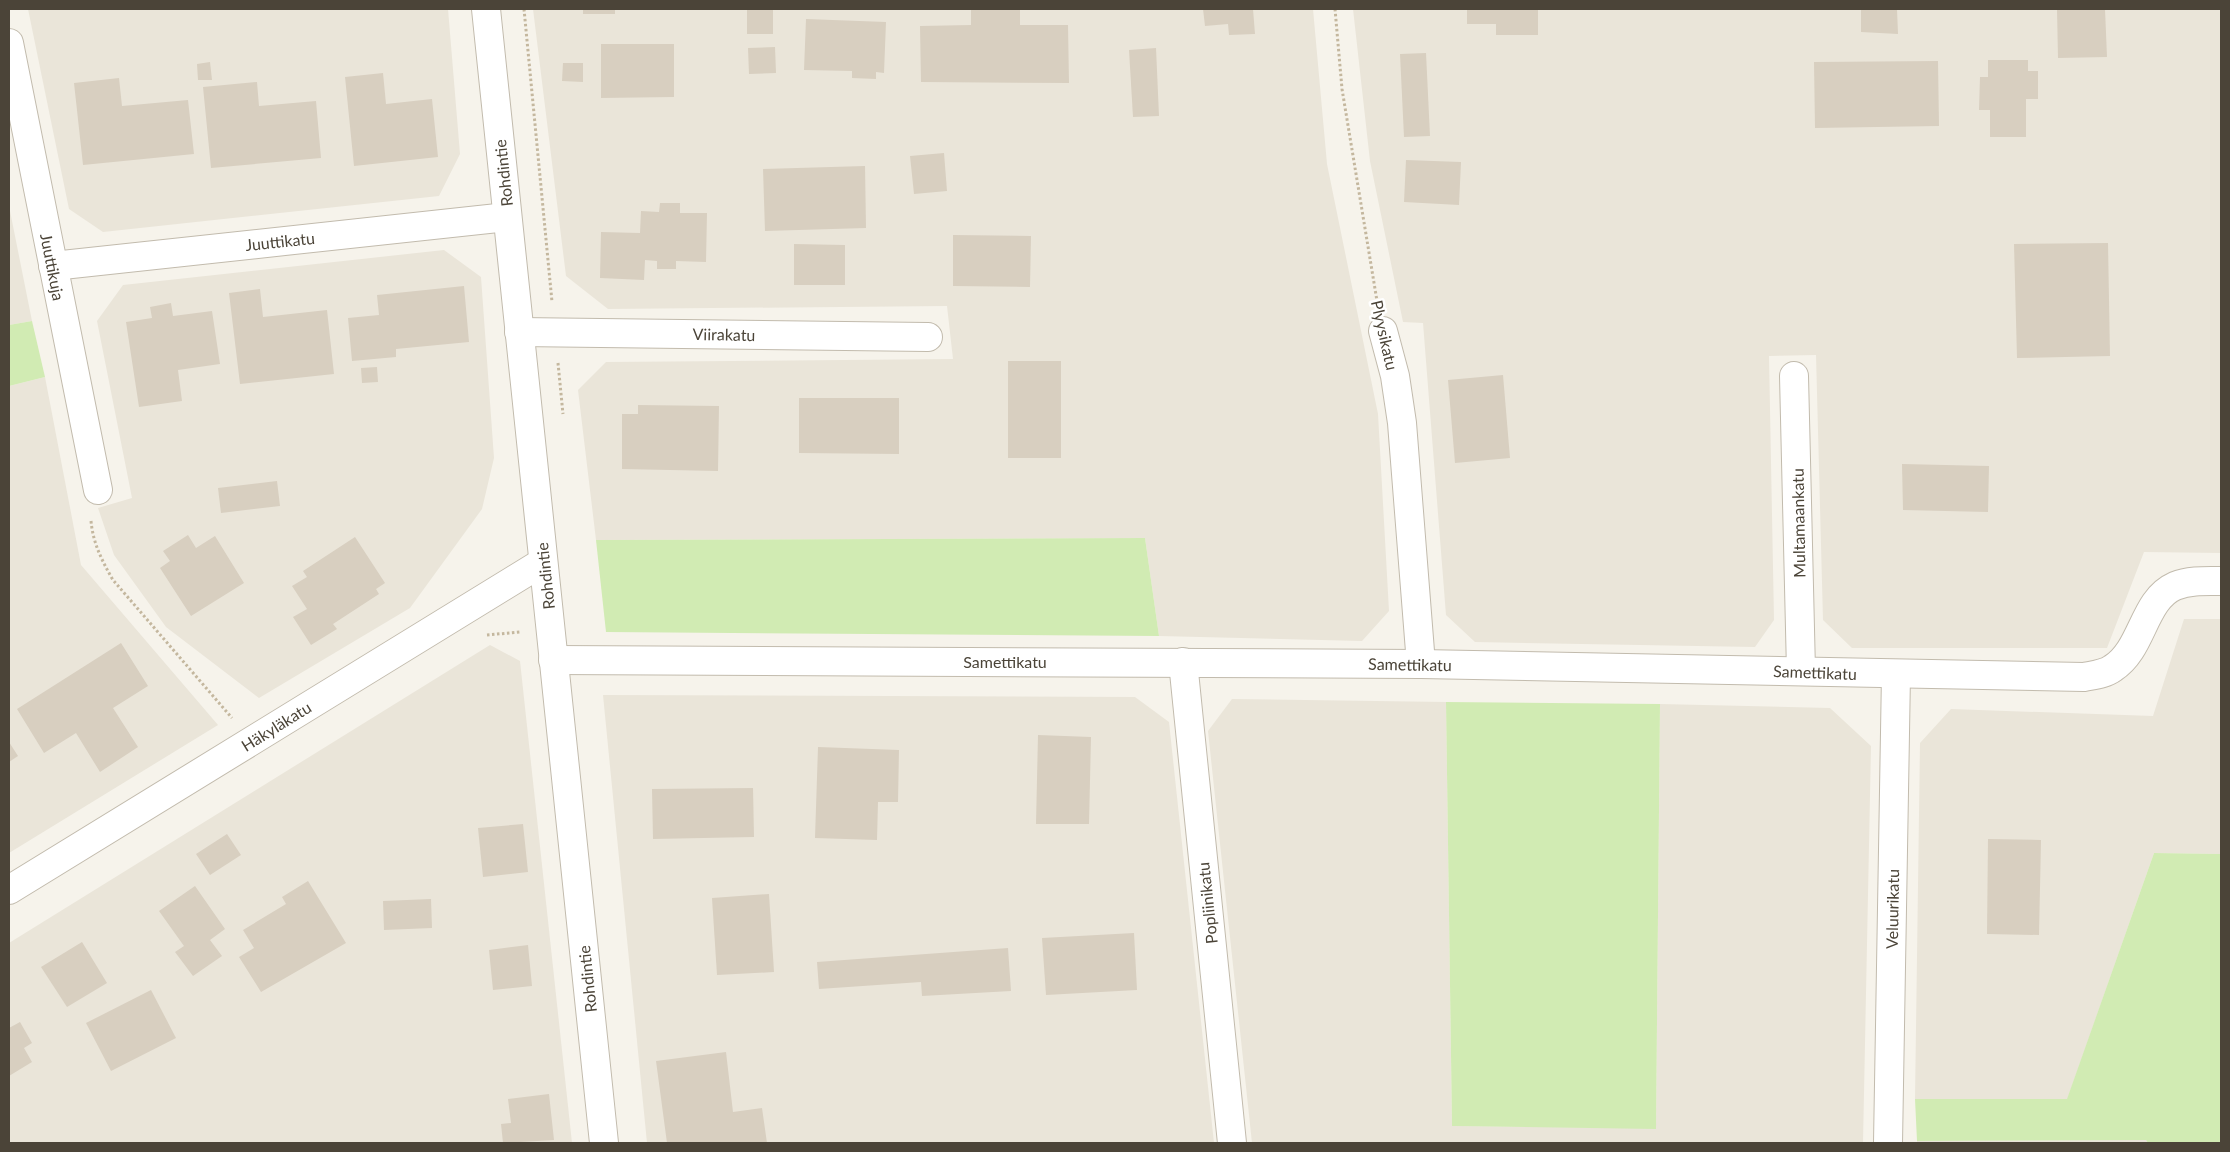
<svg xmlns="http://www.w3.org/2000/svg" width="2230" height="1152" viewBox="0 0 2230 1152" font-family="Lato,sans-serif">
<rect width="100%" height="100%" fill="#f6f3eb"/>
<g fill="#eae5d9">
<path d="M28,9H448L460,154L439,196L103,232L69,209Z"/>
<path d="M533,9H1313L1327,164L1378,414L1389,611L1362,641L1159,636L1145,538L596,540L578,390L606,362L953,359L947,306L608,309L566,276Z"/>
<path d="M1353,9H2221V553L2144,552L2107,648H1852L1823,620L1816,355L1769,356L1774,620L1755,647L1475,642L1446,615L1423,323L1403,322L1370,161Z"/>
<path d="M9,206L32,321L9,325Z"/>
<path d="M444,250L481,277L494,458L482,509L410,608L259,698L166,627L114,555L98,508L132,498L97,321L123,285Z"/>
<path d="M45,377L81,565L218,725L9,853V386Z"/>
<path d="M2184,619H2221V854L2154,853L2067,1100L1915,1099L1920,743L1951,709L2153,716Z"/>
<path d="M490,645L520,661L572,1143H9V943Z"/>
<path d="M603,695L1135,697L1169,722L1214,1143H647Z"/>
<path d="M1232,699L1446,702L1452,1126L1656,1128L1660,704L1830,708L1871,746L1863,1143H1252L1208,731Z"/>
<path d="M2146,1140L2148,1143H1917V1141Z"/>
</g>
<g fill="#d1ebb3">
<path d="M32,321L45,377L9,386V325Z"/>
<path d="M1145,538L1159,636L606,632L596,540Z"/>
<path d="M1446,702L1660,704L1656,1129L1452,1126Z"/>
<path d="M2154,853L2221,854V1143H2148L2146,1140L1917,1141L1915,1099H2067Z"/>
</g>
<g fill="#d8cfc0">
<rect x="583" y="9" width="32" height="5"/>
<rect x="747" y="9" width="26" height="25"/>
<path d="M971,9H1020V25H1068L1069,83L921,82L920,26L971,25Z"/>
<path d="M1203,9H1253L1255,34L1229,35L1228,24L1205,26Z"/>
<path d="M1467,9H1538V35H1496V24H1467Z"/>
<path d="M1861,9H1897L1898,34L1861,32Z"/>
<path d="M2057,9H2105L2107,57L2058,58Z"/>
<path d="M806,19L886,22L884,73L876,72V79L852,78V71L804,70Z"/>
<path d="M601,44H674V97L601,98Z"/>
<path d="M775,47L776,73L749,74L748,48Z"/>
<path d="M1156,48L1159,116L1133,117L1129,50Z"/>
<path d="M1426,53L1430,136L1404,137L1400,54Z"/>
<path d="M1988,60H2028V71H2038V99H2026V137H1990V110H1979L1980,77H1988Z"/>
<path d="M1938,61L1939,126L1815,128L1814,62Z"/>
<path d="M210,62L212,80H198L197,64Z"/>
<path d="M563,63H583V82L562,81Z"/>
<path d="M383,73L386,104L432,99L438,157L354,166L345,77Z"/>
<path d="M119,78L122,106L188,100L194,154L83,165L74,83Z"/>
<path d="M257,82L259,106L316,101L321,158L211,168L203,87Z"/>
<path d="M944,153L947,191L914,194L910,156Z"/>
<path d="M1406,160L1461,162L1459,205L1404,202Z"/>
<path d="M865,166L866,228L765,231L763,169Z"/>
<path d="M660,203H680V213H707L706,262L676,261V269H657V261L645,260L644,280L600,278L601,232L640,233L641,211L659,212Z"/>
<path d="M953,235L1031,236L1030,287L953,286Z"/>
<path d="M2108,243L2110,356L2017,358L2014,244Z"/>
<path d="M794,244L845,245V285H794Z"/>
<path d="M464,286L469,342L396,349V357L352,361L348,318L379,315L377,295Z"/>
<path d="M260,289L263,317L327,310L334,374L240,384L229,293Z"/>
<path d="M171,303L173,316L212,311L220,364L178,370L182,401L139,407L126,322L152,318L150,307Z"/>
<rect x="1008" y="361" width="53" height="97"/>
<path d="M377,367L378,382L362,383L361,368Z"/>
<path d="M1503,375L1510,458L1455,463L1448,380Z"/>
<path d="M799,398H899V454L799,453Z"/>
<path d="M638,405L719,406L718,471L622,469V414H638Z"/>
<path d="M1902,464L1989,466L1988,512L1903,510Z"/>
<path d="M277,481L280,506L221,513L218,488Z"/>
<path d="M188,535L196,548L215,536L244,583L191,616L160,568L170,561L163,551Z"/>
<path d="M355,537L385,583L376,589L379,594L333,624L337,629L311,645L293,617L307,609L292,586L307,577L303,571Z"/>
<path d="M121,643L148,686L113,708L138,747L100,772L76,733L44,753L17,709Z"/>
<path d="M1038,735L1091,737L1089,824H1036Z"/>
<path d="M9,742L18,756L9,762Z"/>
<path d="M818,747L899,750L898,802H878L877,840L815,838Z"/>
<path d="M753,788L754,837L653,839L652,789Z"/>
<path d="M523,824L528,872L483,877L478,828Z"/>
<path d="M227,834L241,855L210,875L196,854Z"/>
<path d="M1988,839L2041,840L2039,935L1987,934Z"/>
<path d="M308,881L346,943L261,992L239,957L254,948L243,930L286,904L282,897Z"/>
<path d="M195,886L225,929L210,940L222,956L193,976L175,952L184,946L159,911Z"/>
<path d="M769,894L774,972L717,975L712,898Z"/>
<path d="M431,899L432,928L384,930L383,901Z"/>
<path d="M1134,933L1137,990L1046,995L1042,938Z"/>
<path d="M82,942L107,983L67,1007L41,967Z"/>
<path d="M528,945L532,986L493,990L489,950Z"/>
<path d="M1008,948L1011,991L922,996L921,982L819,989L817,962Z"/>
<path d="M151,990L176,1038L111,1071L86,1023Z"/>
<path d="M20,1022L32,1043L24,1048L32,1062L9,1076V1028Z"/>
<path d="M726,1052L733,1112L762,1108L767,1143H667L656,1061Z"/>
<path d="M549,1094L554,1140L503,1143L501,1124L511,1123L508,1099Z"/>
</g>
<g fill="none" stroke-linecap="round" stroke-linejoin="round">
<g stroke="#c2bbad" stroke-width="30">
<g id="minor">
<path d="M486,9L604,1143"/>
<path d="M9,43L98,490"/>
<path d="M53,266L507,217"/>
<path d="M1383,331L1395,376L1402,423L1421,664"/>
<path d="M519,332L928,337"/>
<path d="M1794,376L1801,671"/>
<path d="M553,660L1421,664L2084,677C2094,675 2105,674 2113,668C2143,649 2143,600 2175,586C2190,580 2206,581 2221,581"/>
<path d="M1183,662L1232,1143"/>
<path d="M9,890L543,562"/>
<path d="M1888,1143L1896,674"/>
</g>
</g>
<g stroke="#c4b79e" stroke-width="3" stroke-dasharray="2.5 2.5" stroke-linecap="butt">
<path d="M524,9L552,302"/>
<path d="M1335,9L1342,89L1377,301"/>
<path d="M558,363L563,414"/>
<path d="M91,521C93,543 102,561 113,580L232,718"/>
<path d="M487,635L520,632"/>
</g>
<use href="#minor" stroke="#fff" stroke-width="28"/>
</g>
<g text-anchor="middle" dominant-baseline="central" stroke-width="5" stroke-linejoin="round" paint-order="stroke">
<g font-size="16" fill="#4b4438" stroke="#fff">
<text transform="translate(503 173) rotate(-96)">Rohdintie</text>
<text transform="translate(280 241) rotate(-6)">Juuttikatu</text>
<text transform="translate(53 267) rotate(79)">Juuttikuja</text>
<text transform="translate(724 334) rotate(1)">Viirakatu</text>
<text transform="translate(1385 335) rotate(77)">Plyysikatu</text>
<text transform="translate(1798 523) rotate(-91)">Multamaankatu</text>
<text transform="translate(545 576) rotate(-96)">Rohdintie</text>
<text x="1005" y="661">Samettikatu</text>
<text transform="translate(1410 664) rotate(1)">Samettikatu</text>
<text transform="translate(1815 672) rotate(2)">Samettikatu</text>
<text transform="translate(276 726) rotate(-32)">Häkyläkatu</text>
<text transform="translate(1207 903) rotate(-96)">Popliinikatu</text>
<text transform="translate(1892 909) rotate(-89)">Veluurikatu</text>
<text transform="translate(587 979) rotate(-96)">Rohdintie</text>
</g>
</g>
<rect width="2230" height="1152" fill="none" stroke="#4b4438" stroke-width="20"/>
</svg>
